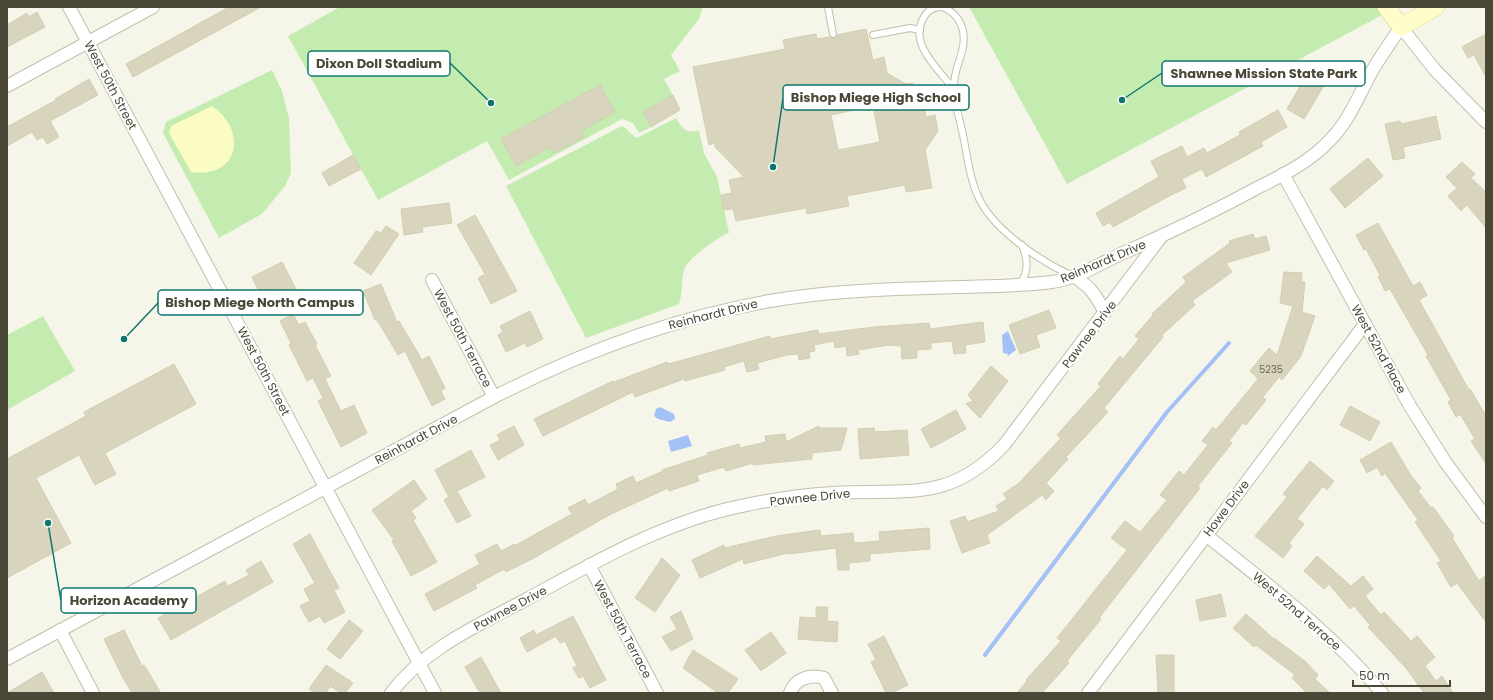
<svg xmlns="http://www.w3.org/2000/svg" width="1493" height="700" viewBox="0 0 1493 700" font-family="Poppins,sans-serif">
<rect width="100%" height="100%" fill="#f6f5e9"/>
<g fill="#c4ecb0">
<path d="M340,7H703L699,19L671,55L680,71L664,79L673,95L643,112L651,127L639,133L633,123L622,119L509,180L487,141L378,200L288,36Z"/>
<path d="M969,7H1397L1067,184Z"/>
<path d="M272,70L282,91L289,118L291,173L285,186L262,214L219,238L163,133L166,122Z"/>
<path d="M676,118C683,129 685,133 699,131L704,153L717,177L729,233C718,237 688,258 684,270C681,281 683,293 679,304L586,338L506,186L622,126C627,128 630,134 637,138Z"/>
<path d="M43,316L75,371L7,410V335Z"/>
</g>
<path fill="#fbfcc4" d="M212,106C248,131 239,179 191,172L169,133L171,126Z"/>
<g fill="#a2c1f6">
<path d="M1008,331L1016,350L1008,356L1007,353L1005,354L1003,352L1002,335Z"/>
<path d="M660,407L674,414L675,419L670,422L658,419L654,416L656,409Z"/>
<path d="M688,435L692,446L671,452L668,441Z"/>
</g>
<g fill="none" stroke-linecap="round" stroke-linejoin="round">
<path stroke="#a2c1f6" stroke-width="4" d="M985,655L1167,412L1229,343"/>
</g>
<g fill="#d8d4be" stroke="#d4ceb0" fill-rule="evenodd">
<path d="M229,7H261L133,77L126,64Z"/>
<path d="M37,12L45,27L7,47V25L27,13L29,17Z"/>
<path d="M866,29L873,60L884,57L887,73L906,84L913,83L915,96L921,95L926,117L935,115L938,131L925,150L932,188L906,192L905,185L847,196L849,206L807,214L806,208L736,221L733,209L724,210L721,195L732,193L729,180L744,177L715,147V143L709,145L693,67L785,49L783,40L816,34L817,39L829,37L833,38L837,35ZM873,106L880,142L838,150L831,115Z"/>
<path d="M1486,34V77L1474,55L1468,58L1462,47Z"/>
<path d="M1307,64L1329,77L1304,119L1287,109L1302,83L1297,80Z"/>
<path d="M89,79L98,95L50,121L59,137L47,144L43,137L37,140L32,132L7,146V127L56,100L55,99Z"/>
<path d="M600,85L615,112L581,131L584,137L554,153L550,147L516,166L501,139Z"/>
<path d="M673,95L680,110L651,127L643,112Z"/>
<path d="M1278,110L1287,127L1261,142L1263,146L1206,177L1202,169L1182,179L1186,188L1169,196L1113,227L1110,222L1103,226L1096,213L1159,177L1151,161L1182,146L1187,157L1204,148L1207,153L1240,135L1239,132Z"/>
<path d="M1436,116L1441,139L1403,147L1405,158L1393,160L1385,124L1400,121L1401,124Z"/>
<path d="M353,155L361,169L329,186L322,173Z"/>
<path d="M1368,158L1383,176L1345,208L1330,189Z"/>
<path d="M1462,162L1475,174L1471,178L1486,192V228L1467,205L1461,211L1448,196L1457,188L1446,177Z"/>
<path d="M449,203L452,223L422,227L423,232L404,235L401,209Z"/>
<path d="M475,215L517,291L491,304L478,278L485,274L457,225Z"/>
<path d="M1378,223L1413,286L1420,282L1427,295L1419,300L1469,390L1470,389L1486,416V464L1471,441L1475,439L1460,414L1456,417L1448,402L1451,400L1426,356L1428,355L1390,289L1385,291L1378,276L1380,275L1366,249L1364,250L1356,235Z"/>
<path d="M386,226L399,234L371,275L354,263L376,231L381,233Z"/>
<path d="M1253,234L1255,239L1266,236L1270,250L1226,263L1232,272L1192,301L1195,305L1162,335L1163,337L1104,408L1108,412L1066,457L1068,459L1046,483L1054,491L1046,500L1042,495L987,535L990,543L962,553L950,521L965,516L967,522L999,511L996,506L1007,499L1003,494L1019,483L1061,438L1057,435L1101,386L1098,384L1120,356L1123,359L1139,339L1135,336L1153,315L1152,314L1186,282L1183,277L1230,243L1229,241Z"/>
<path d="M282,262L300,297L285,304L276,288L261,296L252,277Z"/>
<path d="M1284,272L1302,273L1301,281L1305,282L1302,312L1315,316L1301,356L1282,380L1279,377L1263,397L1266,400L1246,425L1243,423L1229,441L1232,443L1198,486L1200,488L1099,618L1101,619L1067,661L1069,663L1042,693H1017L1027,681L1026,680L1061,641L1057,638L1127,550L1111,538L1125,521L1140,532L1167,500L1160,495L1179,471L1184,475L1208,445L1202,441L1213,427L1216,430L1258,379L1250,371L1269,348L1277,355L1293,306L1280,303Z"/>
<path d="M381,284L397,322L399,321L422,360L429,356L445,388L441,391L445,399L432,406L405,351L398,355L377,320H375L363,291Z"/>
<path d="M1049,310L1056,328L1036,335L1040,347L1020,354L1009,325Z"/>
<path d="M530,311L543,339L527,347L525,343L506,352L498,335L503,332L500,326Z"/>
<path d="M293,314L299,325L305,322L317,344L315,345L331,376L325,379L341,411L354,405L367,433L341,447L318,401L323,398L313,378L307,381L289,345L291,343L280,321Z"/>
<path d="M983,322L985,342L965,345L966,353L954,354L952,341L931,343V349L917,350V358L902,359L901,346L889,345L858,350L859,354L847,356L846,346L835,348L834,341L814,345L815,351L809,352L810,358L799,360L798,354L787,355L757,363L759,369L747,372L744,361L724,367L725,370L685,381L684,379L635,397L633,392L543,436L534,419L613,381L614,382L667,362L668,364L770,336V339L818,330L819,334L874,327L929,323L930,329Z"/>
<path d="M174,364L196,404L105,453L116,474L95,485L79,455L36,478L71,543L7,578V459L86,416L84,412Z"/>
<path d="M991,366L1008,381L980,418L966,404L973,401L968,395Z"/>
<path d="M1350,406L1380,422L1370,441L1340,425Z"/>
<path d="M956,410L966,429L931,448L921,429Z"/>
<path d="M514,426L524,445L498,460L490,445L500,440L497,435Z"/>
<path d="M819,426V428H847L841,450L812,453V459L753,465V463L726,471L724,467L697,475L699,481L669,491L668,488L611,514L532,559L506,572L504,569L475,585L477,588L434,611L425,594L480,564L475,555L497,544L501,551L515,544L516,545L572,514L568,508L585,499L588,505L618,489L616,484L633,476L636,483L663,471L662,470L708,455L707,453L739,444L740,448L766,442L765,436L785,434L786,442Z"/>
<path d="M874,428L875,432L907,430L909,455L860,459L858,429Z"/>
<path d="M1391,442L1410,474L1421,488L1418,491L1431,508L1433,507L1454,536L1452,538L1479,581L1486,575V622L1457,583L1451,587L1437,563L1441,561L1415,522L1418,520L1385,473L1382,476L1377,467L1367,473L1360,460Z"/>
<path d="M471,450L485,477L457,491L471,516L457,523L444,500L449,497L435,470Z"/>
<path d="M1310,461L1334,481L1327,490L1323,486L1297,519L1304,524L1289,543L1292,546L1283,558L1255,536L1287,497L1283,494Z"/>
<path d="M414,480L427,499L411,511L416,518L413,520L437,562L411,576L392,541L394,540L372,510Z"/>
<path d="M929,528L930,549L870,554V561L849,563V570H838L836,548L789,554L788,553L744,564L743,559L700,578L692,560L724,545L725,548L776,536L820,530L821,536L853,533L854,543L880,541L879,532Z"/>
<path d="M310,534L339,588L334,590L345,612L324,623L320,616L309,622L300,606L310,601L304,589L315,583L293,544Z"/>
<path d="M1317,556L1351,586L1363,576L1373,589L1365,596L1381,615L1384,612L1411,641L1417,636L1435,657L1425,666L1436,681L1442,676L1453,693H1424L1406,668L1368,627L1370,625L1354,606L1350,609L1329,584L1324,589L1304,571Z"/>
<path d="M662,558L680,575L655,612L635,598Z"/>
<path d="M261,561L273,582L171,640L158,618L225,581L228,586L249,575L246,570Z"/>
<path d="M1221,594L1226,616L1200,621L1196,600Z"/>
<path d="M816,607H828L827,621L838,622L837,642L798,639L800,617L816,618Z"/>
<path d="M681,611L693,639L671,651L662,637L677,629L670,617Z"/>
<path d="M1246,614L1274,639V638L1306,662L1318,675L1315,679L1330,693H1307L1292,678L1295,675L1256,645L1254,647L1233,628Z"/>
<path d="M573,616L606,680L590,688L583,676L579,678L573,668L577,666L565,641L560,643L556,636L527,652L520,638L534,630L536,635Z"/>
<path d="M349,620L363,631L340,659L327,649Z"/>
<path d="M124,630L142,666L144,665L161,693H132L123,678L104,639Z"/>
<path d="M771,632L786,653L761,671L745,650Z"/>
<path d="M884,636L908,685L891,693H886L871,662L876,660L868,644Z"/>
<path d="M693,650L738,679L728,693H718L683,668Z"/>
<path d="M1156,655H1174V693H1158Z"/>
<path d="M481,657L501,693H480L465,667Z"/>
<path d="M326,665L353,683L345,693H341L330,686L326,693H315L309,689Z"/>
<path d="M42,672L54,693H7Z"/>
</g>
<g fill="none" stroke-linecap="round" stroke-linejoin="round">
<g stroke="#c2bfab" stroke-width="8">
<g id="lane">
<path d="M828,7L833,34"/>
<path d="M940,7C931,8 927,11 923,19C909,44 939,70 953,88"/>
<path d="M942,7C953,11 960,18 963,31C967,51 953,68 954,87C954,103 960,120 963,135C967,154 969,176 977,194C990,228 1041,262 1073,276"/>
<path d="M873,35L910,28L920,30"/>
<path d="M1020,285C1029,270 1028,260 1022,245"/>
</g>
</g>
<g stroke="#c2bfab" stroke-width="14">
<g id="street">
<path d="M69,7L435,693"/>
<path d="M7,86L153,7"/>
<path d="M1283,174L1410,406L1446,463L1486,517"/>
<path d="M1073,276C1090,286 1096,295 1105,313"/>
<path d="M432,280L494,397"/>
<path d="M1206,535C1268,585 1331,632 1382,693"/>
<path d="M589,565L657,693"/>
<path d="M60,630L93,693"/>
<path d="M7,659L494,397C582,352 672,318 770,301C832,290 896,289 959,287C990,286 1021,286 1052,282C1076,279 1101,263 1123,253C1169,233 1213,212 1257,188C1283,175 1310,162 1330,140C1351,119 1360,91 1375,66C1383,53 1392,40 1401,27L1435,70L1486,122"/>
<path d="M391,693C425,648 479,625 527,599C597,561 667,520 746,505C775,499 805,494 834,493C907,489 949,503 1004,445L1161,237"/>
<path d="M790,693C795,678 811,674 824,678L832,693"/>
<path d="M1088,693L1365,324"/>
</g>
</g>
<g stroke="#d9d696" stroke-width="18">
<path id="secondary" d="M1386,7L1401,27L1436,7"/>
</g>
<use href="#lane" stroke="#fff" stroke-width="6"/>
<use href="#street" stroke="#fff" stroke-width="12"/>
<use href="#secondary" stroke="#fffeca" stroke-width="17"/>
</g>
<g text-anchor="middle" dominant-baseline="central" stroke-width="4" stroke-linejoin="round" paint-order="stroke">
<g font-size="10" fill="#6e6a59">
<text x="1271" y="369">5235</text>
</g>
<g font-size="12" fill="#4a4737" stroke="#fff">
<text transform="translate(111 85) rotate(62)">West 50th Street</text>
<text transform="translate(1103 261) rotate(-23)">Reinhardt Drive</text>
<text transform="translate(713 314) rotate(-14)">Reinhardt Drive</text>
<text transform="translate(1089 334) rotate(-53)">Pawnee Drive</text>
<text transform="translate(463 338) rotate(62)">West 50th Terrace</text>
<text transform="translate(1379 349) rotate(61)">West 52nd Place</text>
<text transform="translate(264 371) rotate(62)">West 50th Street</text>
<text transform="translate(416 439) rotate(-28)">Reinhardt Drive</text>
<text transform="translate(810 497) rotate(-6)">Pawnee Drive</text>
<text transform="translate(1226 508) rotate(-53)">Howe Drive</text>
<text transform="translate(510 608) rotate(-28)">Pawnee Drive</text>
<text transform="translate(1297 611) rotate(41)">West 52nd Terrace</text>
<text transform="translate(623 629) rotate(62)">West 50th Terrace</text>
</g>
</g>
<path fill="none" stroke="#0f766e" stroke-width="1.5" d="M491 103L450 63M1122 100L1162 73M773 167L783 98M124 339L158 303M48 523L61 601"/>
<g fill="#0f766e" stroke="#fff" stroke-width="1.5">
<circle cx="491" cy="103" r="4"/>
<circle cx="1122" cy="100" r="4"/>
<circle cx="773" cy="167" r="4"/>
<circle cx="124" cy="339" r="4"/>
<circle cx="48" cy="523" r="4"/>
</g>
<g fill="#fff" stroke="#0f766e" stroke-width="1.5">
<rect x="308" y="51" width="142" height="25" rx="4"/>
<rect x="1162" y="61" width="203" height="25" rx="4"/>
<rect x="783" y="85" width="186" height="25" rx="4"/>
<rect x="158" y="290" width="205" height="25" rx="4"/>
<rect x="61" y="588" width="135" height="25" rx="4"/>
</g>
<g font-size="13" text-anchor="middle" font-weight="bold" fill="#4a4737">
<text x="379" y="68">Dixon Doll Stadium</text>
<text x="1264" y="78">Shawnee Mission State Park</text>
<text x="876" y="102">Bishop Miege High School</text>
<text x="260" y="307">Bishop Miege North Campus</text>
<text x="129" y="605">Horizon Academy</text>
</g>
<rect width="1493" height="700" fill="none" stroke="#4a4737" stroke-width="16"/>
<path d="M1353 680v6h97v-6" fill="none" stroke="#4a4737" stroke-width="2"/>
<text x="1359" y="680" font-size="12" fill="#4a4737" stroke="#ffffff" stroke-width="3" paint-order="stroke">50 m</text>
</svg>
